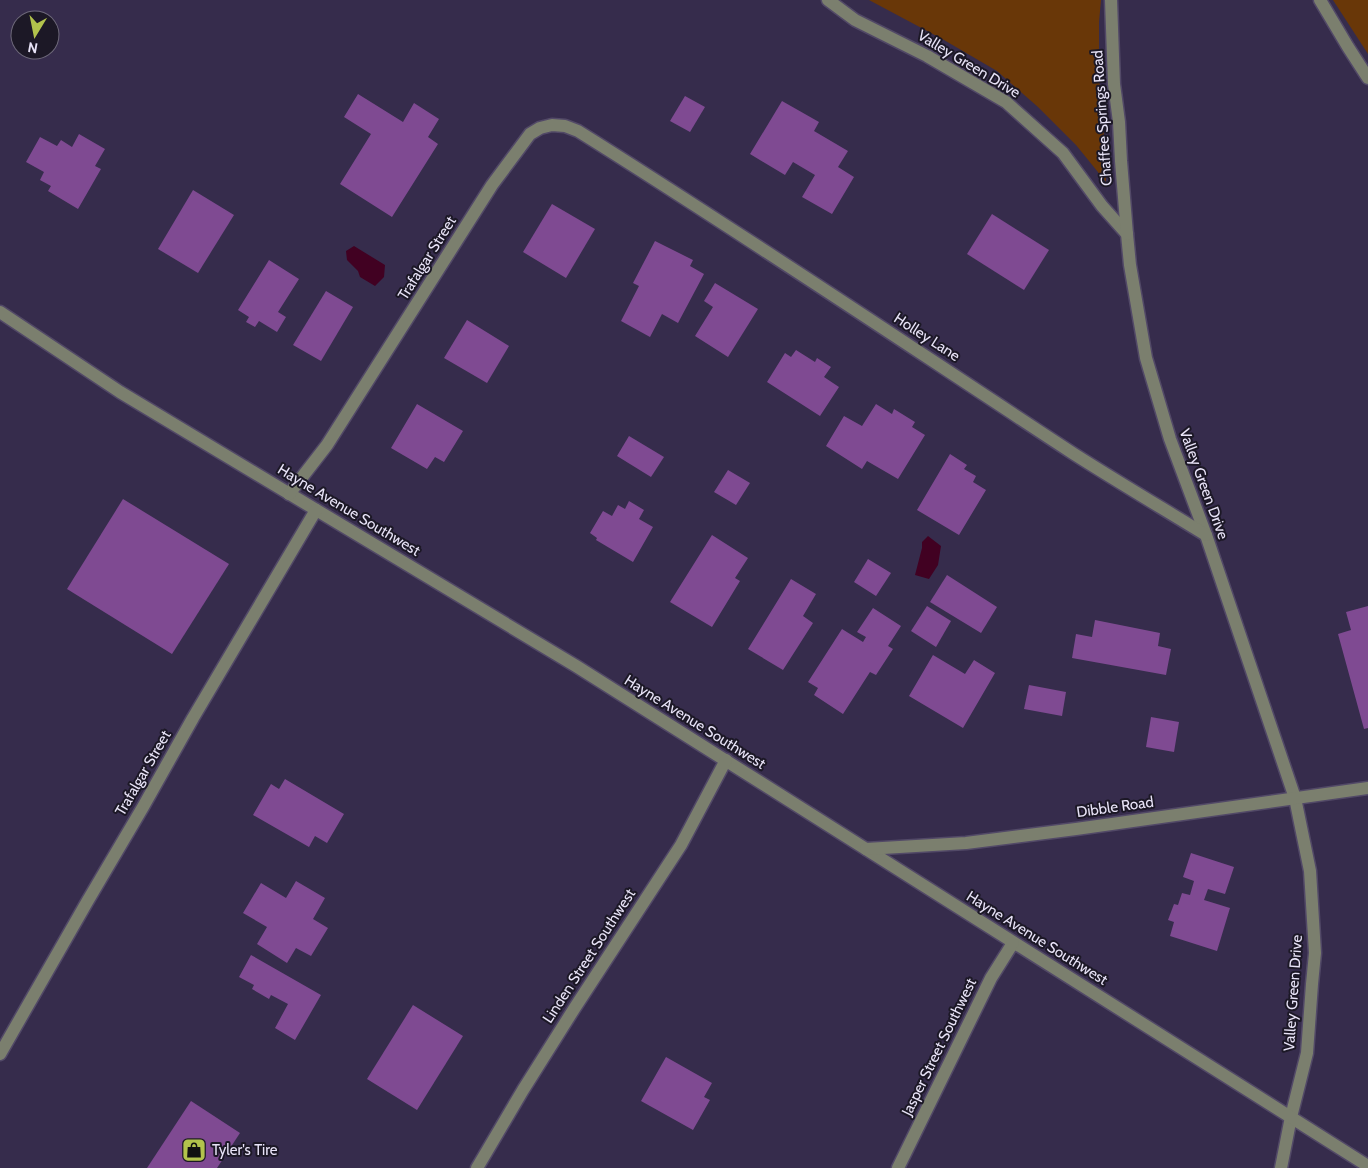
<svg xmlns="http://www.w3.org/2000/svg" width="1368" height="1168" viewBox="0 0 1368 1168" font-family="Cabin,sans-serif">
<rect width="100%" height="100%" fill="#362c4c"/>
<g fill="#693708">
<path d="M869,0H1101L1099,22V78L1104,136L1106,182L1076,145L1038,107L997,71L944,40Z"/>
<path d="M1333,0H1368V54Z"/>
</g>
<g fill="#410122">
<path d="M354,246L385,265L384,277L375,286L360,277L358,271L347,260L346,251Z"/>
<path d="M928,536L941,546L938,565L929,579L915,575L922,548V542Z"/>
</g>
<g fill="#7f4a92">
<path d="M358,94L403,122L414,103L439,119L428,137L438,144L392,217L340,184L371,134L344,117Z"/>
<path d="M685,96L705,107L690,132L670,121Z"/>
<path d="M782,101L819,122L814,131L848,151L838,167L854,177L832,214L802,197L815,175L793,162L785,175L750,154Z"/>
<path d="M79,134L105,149L95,166L101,169L78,209L48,191L51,186L40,180L44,172L26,162L40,137L57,146L61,140L72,147Z"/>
<path d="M193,190L234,215L198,273L158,249Z"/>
<path d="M552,204L595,229L566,278L523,252Z"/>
<path d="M992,214L1049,250L1024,290L967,254Z"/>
<path d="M655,241L693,260L690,266L704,274L678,323L662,314L650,337L621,321L639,286L633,283Z"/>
<path d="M269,260L299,279L278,312L286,317L277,332L259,321L255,327L246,322L249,317L238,310Z"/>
<path d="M715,283L758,309L728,357L695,336L713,307L704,301Z"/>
<path d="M326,291L353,307L321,361L293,345Z"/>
<path d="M467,320L509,346L487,383L444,358Z"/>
<path d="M796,350L815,362L817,358L831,367L824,377L839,387L820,416L767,382L785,353L791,357Z"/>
<path d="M417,404L463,431L444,462L435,457L427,469L391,448Z"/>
<path d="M876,404L892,414L894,409L915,422L912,427L925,435L898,479L867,461L862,469L826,446L844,416L862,426Z"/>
<path d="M629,436L664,457L651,477L617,456Z"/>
<path d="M950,454L967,465L964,469L976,476L973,482L986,490L959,535L917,510Z"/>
<path d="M728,470L750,483L736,505L714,492Z"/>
<path d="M123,499L229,564L172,654L67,589Z"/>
<path d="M629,501L644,510L639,519L653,527L633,562L596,540L597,538L590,533L603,511L612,516L618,505L625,509Z"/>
<path d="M712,535L748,558L735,578L740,581L712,627L670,602Z"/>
<path d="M868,559L891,573L876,596L854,582Z"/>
<path d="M947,575L997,607L981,633L930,602Z"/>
<path d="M791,579L816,594L803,616L813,623L783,670L748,649Z"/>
<path d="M927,606L951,621L936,647L911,631Z"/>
<path d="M1368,606V728L1364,729L1338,634L1351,630L1346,612Z"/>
<path d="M873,608L901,626L888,646L893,649L876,675L870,672L843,714L814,695L818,688L808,682L842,629L863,642L866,637L857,632Z"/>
<path d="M1095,620L1160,633L1158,646L1171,649L1166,675L1072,658L1076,634L1092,637Z"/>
<path d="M933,655L965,674L974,660L995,673L963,728L909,696Z"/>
<path d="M1029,685L1066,692L1062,716L1024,709Z"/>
<path d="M1151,717L1179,722L1174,752L1146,747Z"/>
<path d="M285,779L344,814L327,843L315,836L309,847L253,815L271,784L279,789Z"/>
<path d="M1191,853L1234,867L1225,894L1208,889L1204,900L1230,908L1217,951L1170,936L1174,922L1168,920L1174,904L1178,905L1182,893L1190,895L1194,881L1183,877Z"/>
<path d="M296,881L325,898L313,919L328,928L311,956L296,948L287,963L257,944L267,927L243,913L261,883L286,898Z"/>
<path d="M251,955L321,995L295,1040L275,1028L288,1004L271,995L269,999L252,989L254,985L239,977Z"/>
<path d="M413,1005L463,1036L417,1110L367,1079Z"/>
<path d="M666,1057L712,1083L704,1097L710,1100L693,1130L641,1101Z"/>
<path d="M191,1101L240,1133L217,1168H147Z"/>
</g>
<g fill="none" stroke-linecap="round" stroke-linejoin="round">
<g stroke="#524967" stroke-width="15">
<g id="minor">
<path d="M828,0L855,20L927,56L1006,102L1063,153L1102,206L1127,234L1130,265L1146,358L1170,439L1206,535L1295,798L1310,871L1315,953L1312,984L1307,1053L1291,1117L1281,1168"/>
<path d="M1111,0L1114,84L1119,122L1121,161L1127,234"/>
<path d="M1320,0L1348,47L1368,78"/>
<path d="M0,312L120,392L576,666L1368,1166"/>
<path d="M289,494L327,445L492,185L530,134L540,128L552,125L565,126L578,131C746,236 909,346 1074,454C1118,482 1162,508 1206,535"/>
<path d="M866,849L966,843L1076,829L1368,788"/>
<path d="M0,1054L87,902L143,807L193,718L316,510"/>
<path d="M477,1168L523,1090L574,1009L681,845L726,760"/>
<path d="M898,1168L991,978L1013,943"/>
</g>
</g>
<use href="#minor" stroke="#7b7f6e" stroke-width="12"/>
</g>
<defs>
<g id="shop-square" transform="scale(1.25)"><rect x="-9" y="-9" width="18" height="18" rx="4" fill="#b2c34c" stroke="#1c1826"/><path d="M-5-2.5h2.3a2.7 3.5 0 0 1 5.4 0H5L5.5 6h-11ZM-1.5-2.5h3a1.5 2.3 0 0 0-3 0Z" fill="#111"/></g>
</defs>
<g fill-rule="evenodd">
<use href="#shop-square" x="194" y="1150"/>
</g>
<g text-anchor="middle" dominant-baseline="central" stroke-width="4" stroke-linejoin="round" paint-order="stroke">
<g font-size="15" fill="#e8e3f7" stroke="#1c1826">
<text transform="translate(969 64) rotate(31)">Valley Green Drive</text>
<text transform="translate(1102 118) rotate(-94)">Chaffee Springs Road</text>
<text transform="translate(427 258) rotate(-58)">Trafalgar Street</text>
<text transform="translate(927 337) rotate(33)">Holley Lane</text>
<text transform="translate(1204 484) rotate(70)">Valley Green Drive</text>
<text transform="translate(349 510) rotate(31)">Hayne Avenue Southwest</text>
<text transform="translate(695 722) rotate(32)">Hayne Avenue Southwest</text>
<text transform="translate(143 773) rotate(-60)">Trafalgar Street</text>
<text transform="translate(1115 807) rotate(-8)">Dibble Road</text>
<text transform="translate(1037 938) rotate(32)">Hayne Avenue Southwest</text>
<text transform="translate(589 956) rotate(-57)">Linden Street Southwest</text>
<text transform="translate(1293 993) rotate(-86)">Valley Green Drive</text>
<text transform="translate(939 1047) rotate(-64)">Jasper Street Southwest</text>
</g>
<g font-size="15" fill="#e8e3f7" stroke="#1c1826" text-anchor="start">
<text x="212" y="1150">Tyler's Tire</text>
</g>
</g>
<g transform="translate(35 35) rotate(190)"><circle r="24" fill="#1c1826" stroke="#6e697a"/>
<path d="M0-4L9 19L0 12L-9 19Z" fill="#b2c34c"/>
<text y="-8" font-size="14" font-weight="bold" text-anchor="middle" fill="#e8e3f7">N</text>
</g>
</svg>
